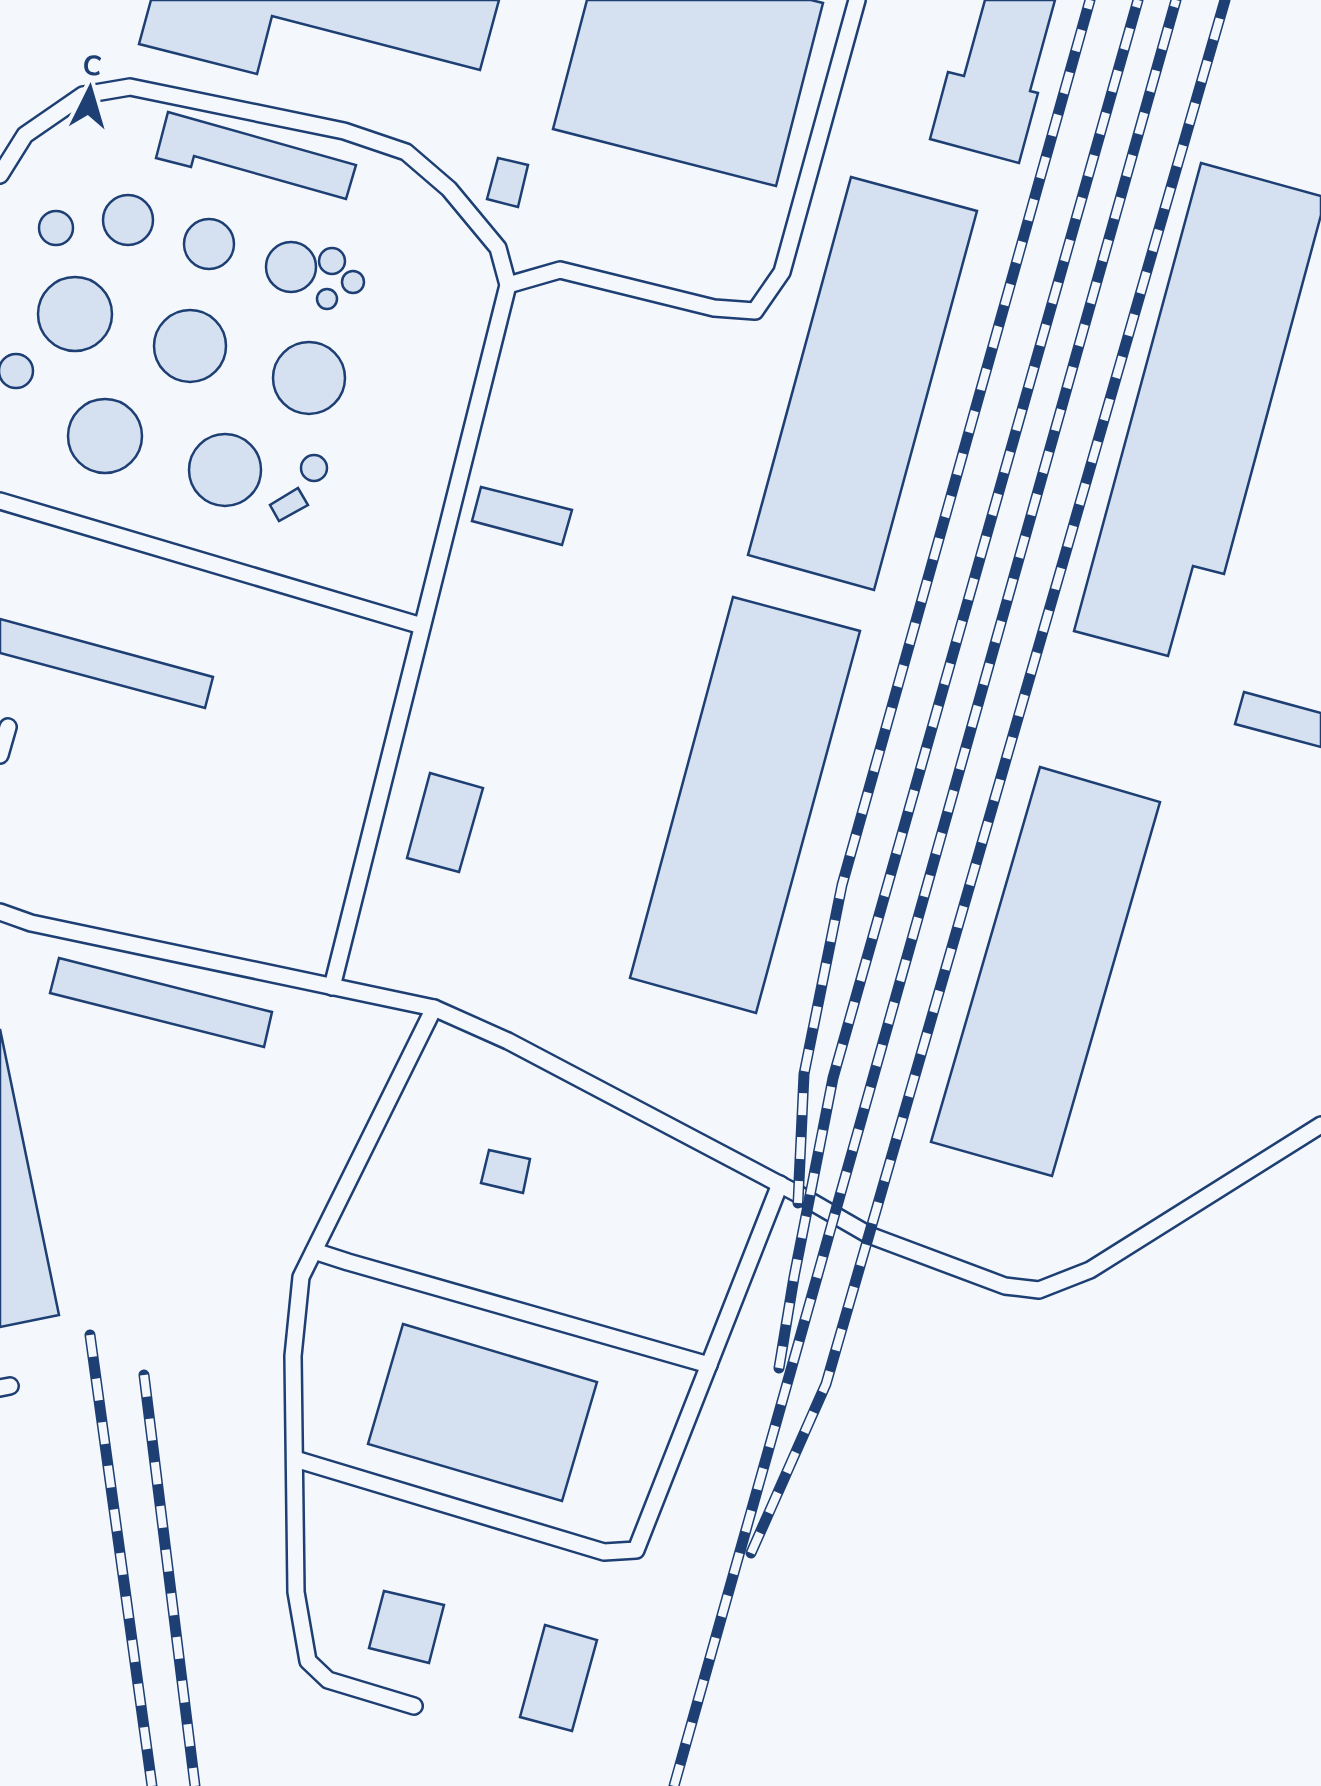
<svg xmlns="http://www.w3.org/2000/svg" width="1321" height="1786" viewBox="0 0 1321 1786" font-family="Mulish,sans-serif">
<rect width="100%" height="100%" fill="#f4f7fb"/>
<g fill="#d5e0f0" stroke="#1d3f73" stroke-width="2.5">
<path d="M151,0H499L480,70L272,16L257,74L139,44Z"/>
<path d="M587,0H811L823,3L776,186L553,129Z"/>
<path d="M985,0H1055L1030,91L1038,93L1019,163L930,139L948,72L964,76Z"/>
<path d="M168,112L356,165L346,199L194,156L191,167L156,158Z"/>
<path d="M498,158L528,165L518,207L487,199Z"/>
<path d="M1201,163L1321,196V215L1224,574L1193,566L1168,656L1074,631Z"/>
<path d="M851,177L977,211L874,590L748,555Z"/>
<circle cx="128" cy="220" r="25"/>
<circle cx="56" cy="228" r="17"/>
<circle cx="209" cy="244" r="25"/>
<circle cx="291" cy="267" r="25"/>
<circle cx="332" cy="261" r="13"/>
<circle cx="353" cy="282" r="11"/>
<circle cx="75" cy="314" r="37"/>
<circle cx="327" cy="299" r="10"/>
<circle cx="190" cy="346" r="36"/>
<circle cx="309" cy="378" r="36"/>
<circle cx="16" cy="371" r="17"/>
<circle cx="105" cy="436" r="37"/>
<circle cx="225" cy="470" r="36"/>
<circle cx="314" cy="468" r="13"/>
<path d="M481,487L572,510L562,545L472,521Z"/>
<path d="M298,488L308,505L279,521L270,505Z"/>
<path d="M733,597L860,631L756,1013L630,978Z"/>
<path d="M0,619L213,677L205,708L0,653Z"/>
<path d="M1244,692L1321,713V747L1235,724Z"/>
<path d="M1040,767L1160,802L1052,1176L931,1142Z"/>
<path d="M430,773L483,788L459,872L407,858Z"/>
<path d="M59,958L272,1012L264,1047L50,993Z"/>
<path d="M0,1029L59,1315L0,1327Z"/>
<path d="M489,1150L530,1159L523,1193L481,1183Z"/>
<path d="M403,1324L597,1382L562,1501L368,1444Z"/>
<path d="M384,1591L444,1605L429,1663L369,1648Z"/>
<path d="M545,1625L597,1640L572,1731L520,1717Z"/>
</g>
<g fill="none" stroke-linecap="round" stroke-linejoin="round">
<g stroke="#1d3f73" stroke-width="20">
<g id="lane">
<path d="M0,175L25,135L83,95L130,87L344,131L406,152L449,189L498,248L508,285L332,987"/>
<path d="M508,285L560,270L714,308L755,311L782,272L857,0"/>
<path d="M0,501L422,626"/>
<path d="M0,755L8,727"/>
<path d="M0,912L31,923L434,1008L508,1041L798,1194L869,1235L1005,1286L1039,1290L1090,1270L1321,1125"/>
<path d="M314,1251L348,1262L709,1365"/>
<path d="M0,1388L10,1386"/>
<path d="M295,1459L604,1552L636,1550L780,1184"/>
<path d="M414,1706L328,1680L308,1661L296,1592L293,1356L301,1277L434,1008"/>
</g>
</g>
<use href="#lane" stroke="#f4f7fb" stroke-width="15"/>
<g stroke="#1d3f73" stroke-width="11">
<g id="rail">
<path d="M798,1203L804,1074L842,885L1090,0"/>
<path d="M90,1335L152,1786"/>
<path d="M779,1368L794,1277L833,1078L1138,0"/>
<path d="M144,1375L195,1786"/>
<path d="M751,1553L826,1384L1225,0"/>
<path d="M674,1786L1176,0"/>
</g>
</g>
<use href="#rail" stroke="#f4f7fb" stroke-width="8" stroke-dasharray="22" stroke-linecap="butt"/>
</g>
<g transform="translate(90 90) rotate(5)" stroke="#f4f7fb" stroke-width="8" paint-order="stroke">
<path d="M0-8L18 38L0 25L-18 38Z" fill="#1d3f73"/>
<text y="-15" font-size="28" font-weight="bold" text-anchor="middle" fill="#1d3f73">С</text>
</g>
</svg>
